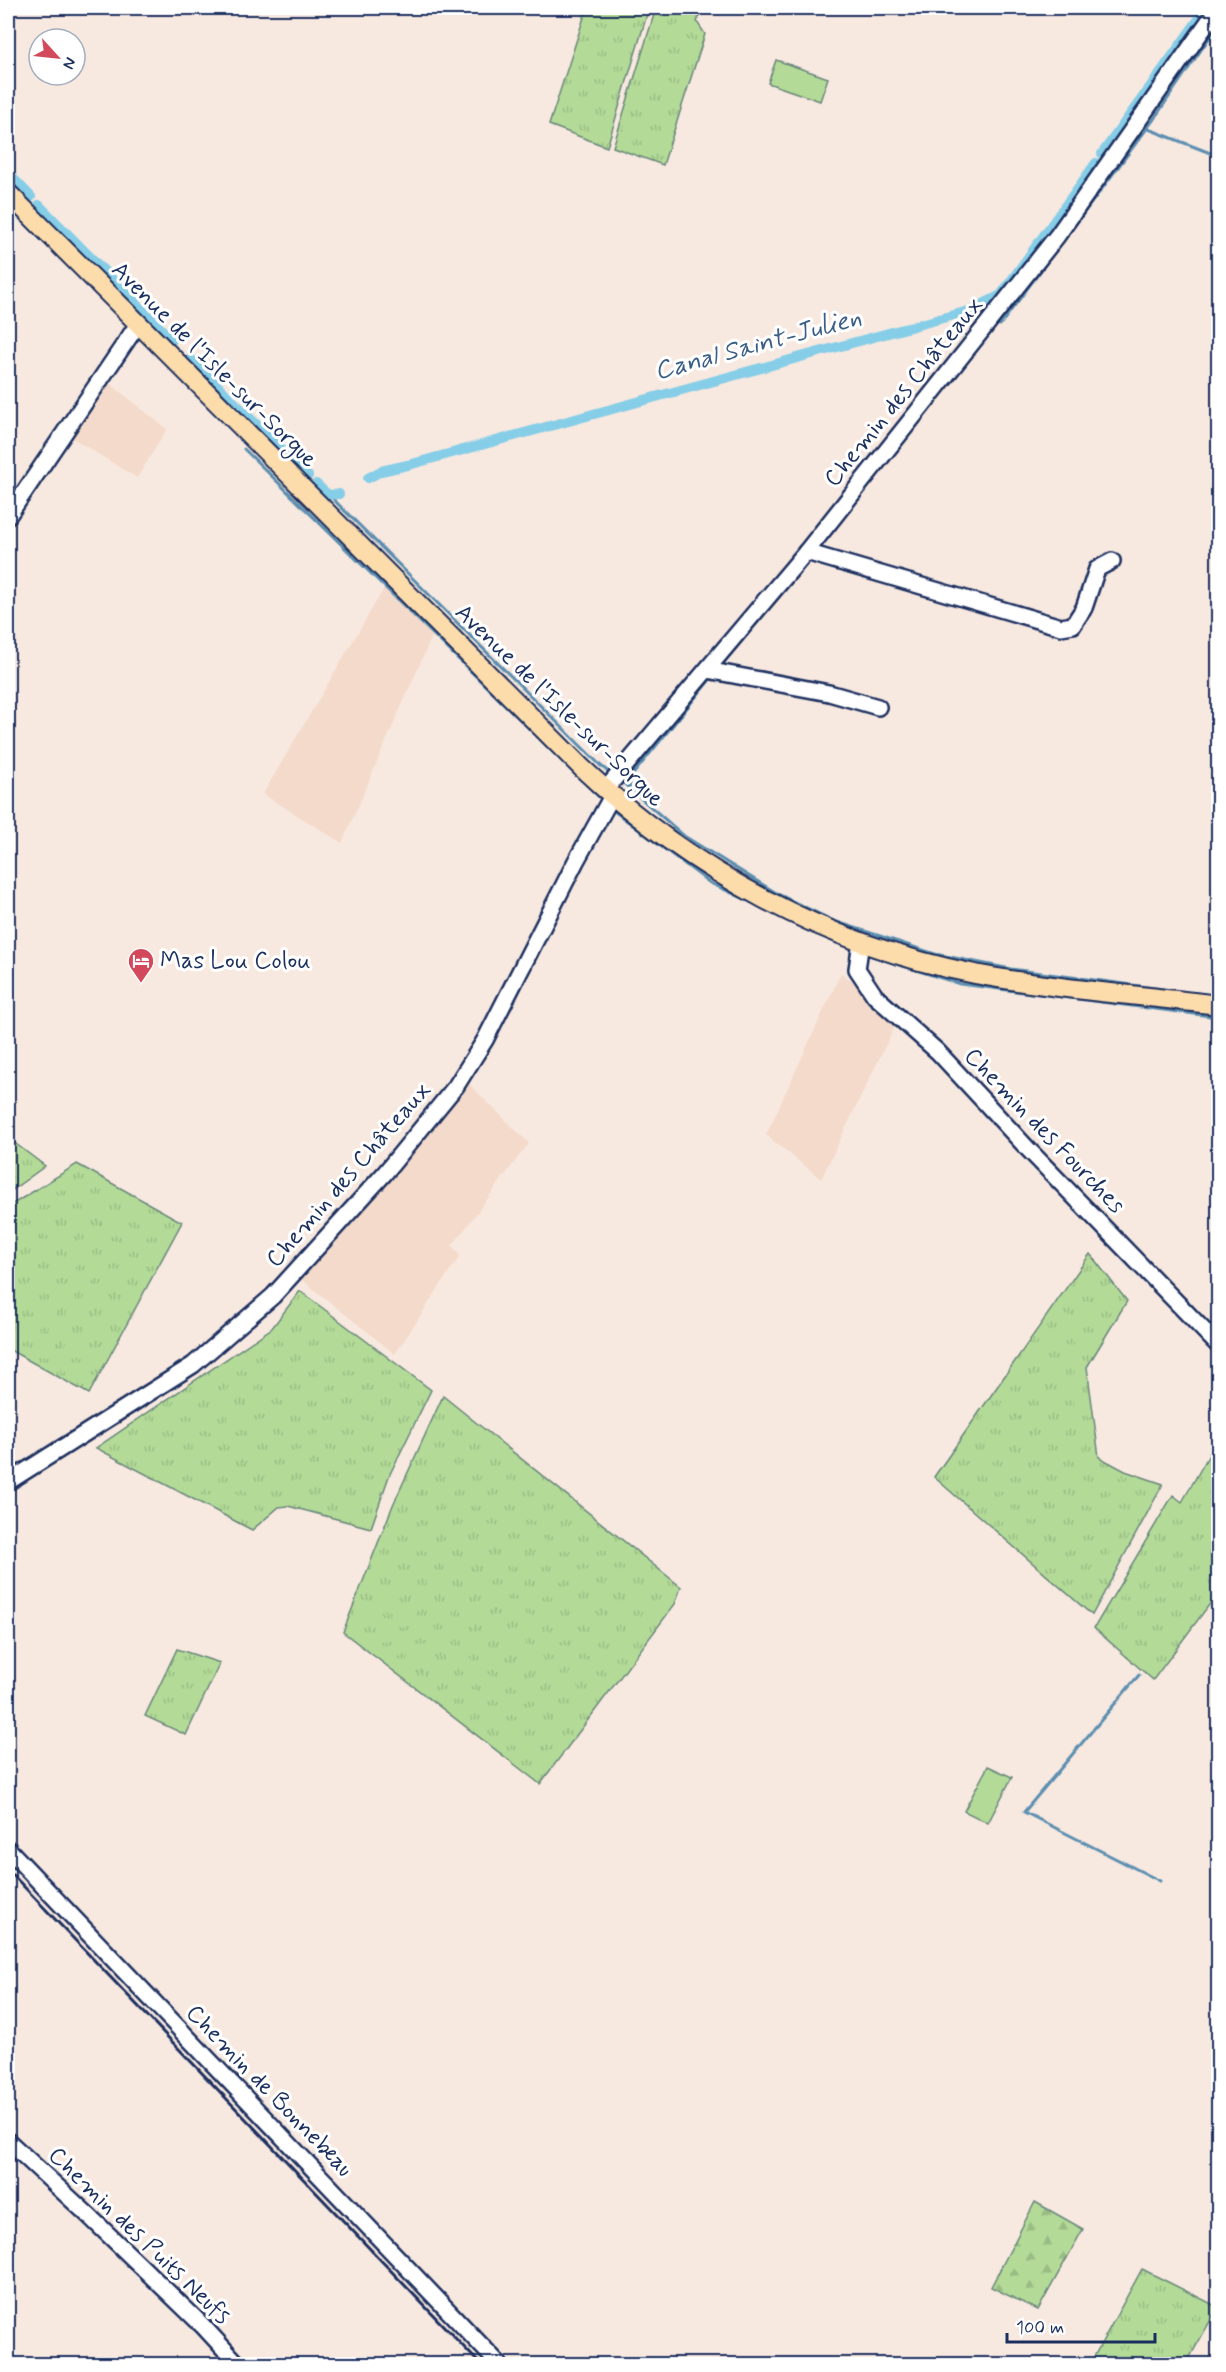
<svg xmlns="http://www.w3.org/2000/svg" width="1226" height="2372" viewBox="0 0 1226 2372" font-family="Mynerve,sans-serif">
<defs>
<pattern id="grass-tufts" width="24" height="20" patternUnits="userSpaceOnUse" patternTransform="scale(1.5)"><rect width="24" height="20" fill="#b3db97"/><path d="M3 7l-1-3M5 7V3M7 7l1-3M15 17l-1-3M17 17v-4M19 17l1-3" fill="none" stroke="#99bc85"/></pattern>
<pattern id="forest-firs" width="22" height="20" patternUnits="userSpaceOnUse" patternTransform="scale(1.5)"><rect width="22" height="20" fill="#b3db97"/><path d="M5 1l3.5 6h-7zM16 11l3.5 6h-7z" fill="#99bc85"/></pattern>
</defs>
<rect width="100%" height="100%" fill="#f8e9e0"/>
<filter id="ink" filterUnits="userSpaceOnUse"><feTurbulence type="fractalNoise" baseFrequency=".0167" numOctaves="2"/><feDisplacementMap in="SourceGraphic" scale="12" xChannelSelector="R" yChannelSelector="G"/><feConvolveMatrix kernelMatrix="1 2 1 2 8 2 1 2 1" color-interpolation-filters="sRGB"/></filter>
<g filter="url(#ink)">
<g fill="#f3daca">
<path d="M108,382L167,429L137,478L69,436Z"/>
<path d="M386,585L433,634L342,843L263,794Z"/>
<path d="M841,973L863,989L897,1022L821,1179L766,1135Z"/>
<path d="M468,1083L529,1143L452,1246L460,1256L395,1354L301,1279L405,1161Z"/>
</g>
<g fill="url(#grass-tufts)" stroke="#67857a" stroke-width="1.5">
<path d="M587,8H649L607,147L549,125Z"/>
<path d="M656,8H702L697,22L705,34L663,165L613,147Z"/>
<path d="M8,1138L45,1166L8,1193Z"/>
<path d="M77,1164L182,1222L89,1394L8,1349V1207Z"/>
<path d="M1090,1254L1127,1301L1087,1367L1099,1457L1125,1471L1163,1484L1092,1615L934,1477Z"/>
<path d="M300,1291L431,1390L389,1476L371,1528L288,1506L279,1507L252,1530L96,1448L272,1328Z"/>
<path d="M443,1396L681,1587L675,1604L540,1784L343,1632L393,1505Z"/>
<path d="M1218,1439V1593L1153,1680L1094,1628L1173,1495L1182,1502Z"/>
<path d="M177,1649L220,1663L186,1735L145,1716Z"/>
<path d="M1142,2269L1218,2307L1186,2364H1090Z"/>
</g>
<path fill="url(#forest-firs)" stroke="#67857a" stroke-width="1.5" d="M1035,2202L1083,2229L1038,2310L991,2287Z"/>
<g fill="#b3db97" stroke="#67857a" stroke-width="1.5">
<path d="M776,60L828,78L820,101L768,83Z"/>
<path d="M988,1766L1012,1777L988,1823L964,1811Z"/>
</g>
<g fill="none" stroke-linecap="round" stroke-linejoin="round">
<g stroke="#5b8eb0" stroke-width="3">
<path d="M1146,128L1218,156"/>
<path d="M1000,325L1154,119L1218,25"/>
<path d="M244,449L603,801"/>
<path d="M330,496L601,766L611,774"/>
<path d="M720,667L789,584"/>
<path d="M619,779L684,836L778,894L834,921L935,954L1011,969L1178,991"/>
<path d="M629,787L634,773L712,677"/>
<path d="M610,808L710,883L751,902"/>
<path d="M863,953L960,984L1218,1017"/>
<path d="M1196,993L1218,996"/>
<path d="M1139,1675L1024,1812L1160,1881"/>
</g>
<g stroke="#86cde7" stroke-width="10">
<path d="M1102,154L1207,8"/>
<path d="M8,173L31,197"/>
<path d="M39,205L172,340"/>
<path d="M191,359L308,476"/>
<path d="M368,478L381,471L412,464L972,310L1001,295L1096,163"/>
<path d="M316,484L328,495L339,494"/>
</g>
<g stroke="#1b2f5e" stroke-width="20">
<g id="minor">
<path d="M8,516L138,324"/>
<path d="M806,552L1061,627L1073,625L1084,608L1097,569L1112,561"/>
<path d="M707,670L829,693L878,707"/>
<path d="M605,790L806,552L1057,236L1218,8"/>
<path d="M861,942L857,969L875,996L938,1052L1028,1149L1218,1345"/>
<path d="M8,1482L193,1365L273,1296L384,1174L456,1086L485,1040L576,861L612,796"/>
<path d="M8,1849L499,2364"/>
<path d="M8,2141L87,2214L202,2325L238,2364"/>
</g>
</g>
<g stroke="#1b2f5e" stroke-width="22">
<path id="major" d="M8,193L582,768C691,871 827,945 975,974C1055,989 1138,995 1218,1005"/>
</g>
<use href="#minor" stroke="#fff" stroke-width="15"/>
<use href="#major" stroke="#fddcac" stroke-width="18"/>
<path stroke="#1b2f5e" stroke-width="3" d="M8,1870L480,2364"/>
</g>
</g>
<defs>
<g id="hotel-pin" transform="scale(1.35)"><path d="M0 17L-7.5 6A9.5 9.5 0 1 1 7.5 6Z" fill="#d1495b" stroke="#fff"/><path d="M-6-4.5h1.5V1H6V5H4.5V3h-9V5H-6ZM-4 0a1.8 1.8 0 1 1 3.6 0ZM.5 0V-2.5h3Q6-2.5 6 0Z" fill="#fff"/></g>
</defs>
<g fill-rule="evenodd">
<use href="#hotel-pin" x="141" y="961"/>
</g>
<g text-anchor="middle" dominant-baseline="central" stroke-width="6" stroke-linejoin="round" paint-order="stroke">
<g font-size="24" fill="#1b2f5e" stroke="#fff">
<text transform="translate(214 365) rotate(45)">Avenue de l'Isle-sur-Sorgue</text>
<text transform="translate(904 392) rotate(-51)">Chemin des Châteaux</text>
<text transform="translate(559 706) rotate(44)">Avenue de l'Isle-sur-Sorgue</text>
<text transform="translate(1044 1131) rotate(46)">Chemin des Fourches</text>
<text transform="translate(349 1175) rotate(-49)">Chemin des Châteaux</text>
<text transform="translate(269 2091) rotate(46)">Chemin de Bonnebeau</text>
<text transform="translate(139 2236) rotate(44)">Chemin des Puits Neufs</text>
</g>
<g font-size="24" fill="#1b2f5e" stroke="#fff" text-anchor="start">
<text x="160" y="961">Mas Lou Colou</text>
</g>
<g font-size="26" font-style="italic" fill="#3b5e87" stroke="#fff">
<text transform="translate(758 345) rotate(-15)">Canal Saint-Julien</text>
</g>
</g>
<rect width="1226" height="2372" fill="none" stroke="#fff" stroke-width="30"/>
<rect x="15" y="15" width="1196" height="2342" fill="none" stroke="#1b2f5e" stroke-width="2" filter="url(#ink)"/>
<g transform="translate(57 57) rotate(117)"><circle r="28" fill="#ffffff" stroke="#a4acbf" stroke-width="1.5"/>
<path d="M0-4.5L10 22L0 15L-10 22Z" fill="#d1495b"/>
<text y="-9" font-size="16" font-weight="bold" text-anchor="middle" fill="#1b2f5e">N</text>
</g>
<path d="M1007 2333v9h148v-9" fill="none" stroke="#1b2f5e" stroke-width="3"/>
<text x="1016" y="2333" font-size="18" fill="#1b2f5e" stroke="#ffffff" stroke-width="4.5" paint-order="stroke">100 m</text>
</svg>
